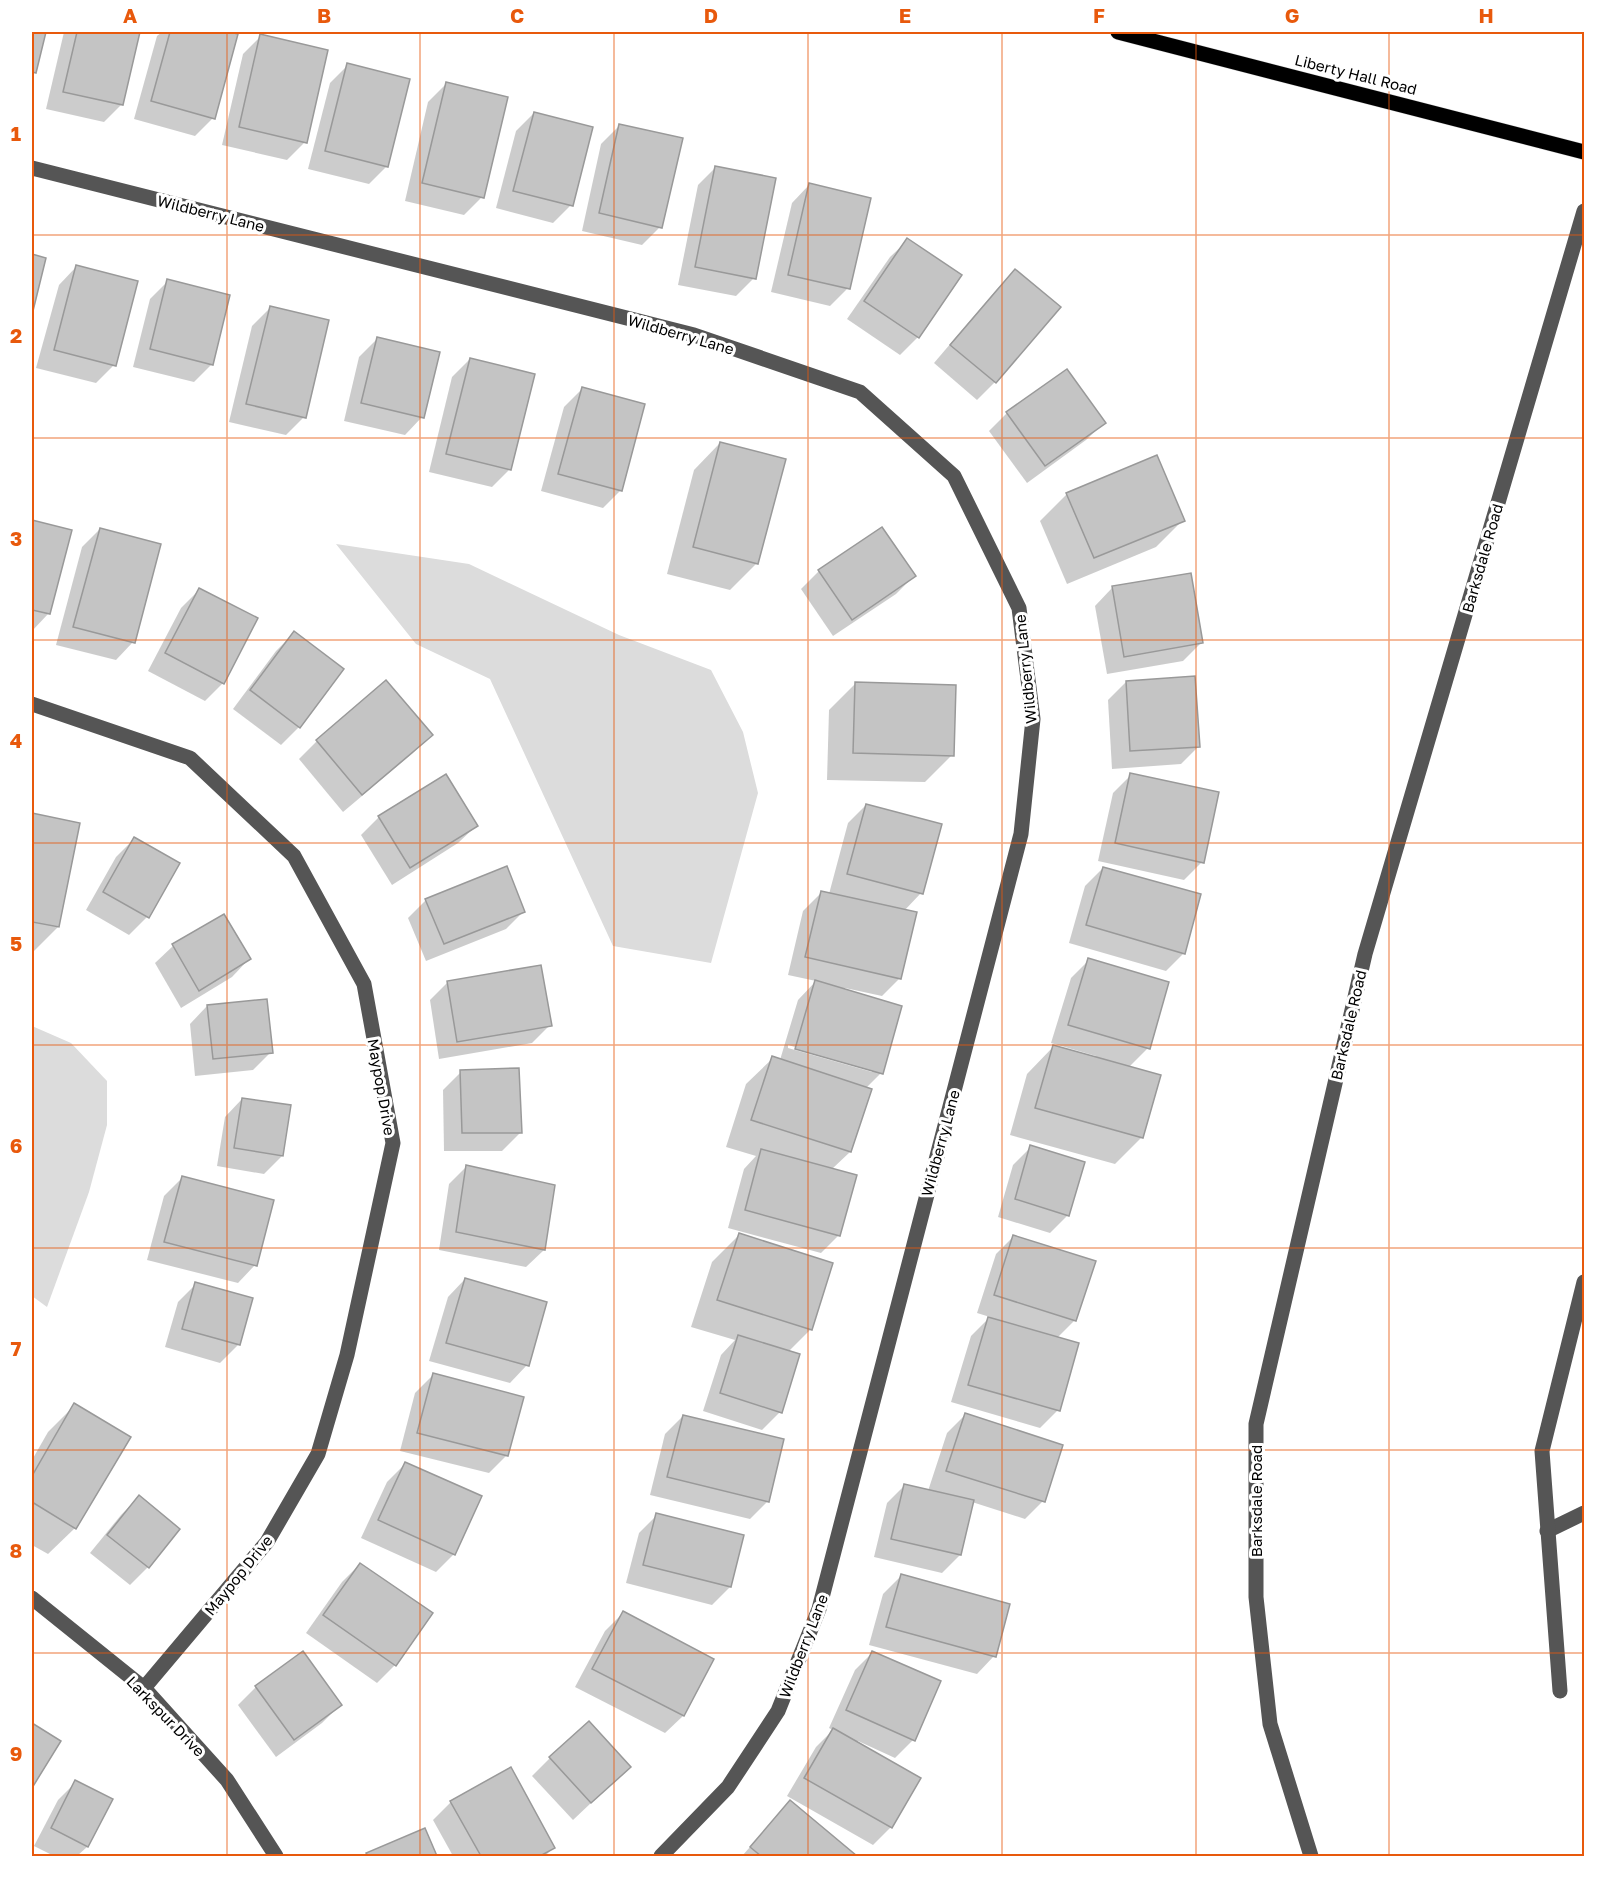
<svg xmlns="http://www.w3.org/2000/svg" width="1616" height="1888" viewBox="0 0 1616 1888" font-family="'Golos Text',sans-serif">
<rect width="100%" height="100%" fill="#fff"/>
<g fill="#dcdcdc">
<path d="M336,544L469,564L619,635L711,670L743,732L758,793L711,963L613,946L490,679L416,644Z"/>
<path d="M32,1026L71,1043L107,1081V1125L89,1192L47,1307L32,1296Z"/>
</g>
<g fill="#0003" fill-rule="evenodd">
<path d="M32,32H44L35,72L32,75Z"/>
<path d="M64,32H138L122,104L104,122L46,109Z"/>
<path d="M162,32H223L236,35L213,118L195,136L134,119L157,36Z"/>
<path d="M261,36L305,142L287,160L222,145L243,54Z"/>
<path d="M348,65L387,166L369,184L308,169L330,83Z"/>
<path d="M446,84L482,197L464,215L405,201L428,102Z"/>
<path d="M534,113L571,205L553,223L496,208L516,131Z"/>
<path d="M619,126L660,227L642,245L582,231L601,144Z"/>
<path d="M716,167L754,278L736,296L678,285L698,185Z"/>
<path d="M809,185L848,288L830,306L771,292L792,203Z"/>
<path d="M908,240L918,337L900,355L847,319L890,257Z"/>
<path d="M32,256L45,260L32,309Z"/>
<path d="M76,267L114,365L96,383L36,368L59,285Z"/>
<path d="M1015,271L1059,308L995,382L977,400L934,363L997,289Z"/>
<path d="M168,281L212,364L194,382L133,367L150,299Z"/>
<path d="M270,308L304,417L286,435L229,422L252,326Z"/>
<path d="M377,339L422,417L405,435L344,421L359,357Z"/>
<path d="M470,359L510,469L492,487L429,472L452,377Z"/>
<path d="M1066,371L1104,423L1086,440L1027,483L989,431L1007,413Z"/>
<path d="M582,389L621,490L603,508L541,491L564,407Z"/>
<path d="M720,443L757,563L730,590L667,574L694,470Z"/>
<path d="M1067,494L1183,520L1156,547L1067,584L1040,521Z"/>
<path d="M32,521L70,531L48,614L32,631Z"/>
<path d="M100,529L133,642L116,660L56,645L82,547Z"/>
<path d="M819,571L914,576L896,594L833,636L801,589Z"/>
<path d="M1112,588L1201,643L1183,661L1107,674L1095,606Z"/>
<path d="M199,590L223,683L205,701L148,671L181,608Z"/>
<path d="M294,633L299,727L281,745L233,709L276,651Z"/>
<path d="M386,682L431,735L413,753L343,812L299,759L317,741Z"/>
<path d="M1126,682L1199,746L1181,764L1112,769L1108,700Z"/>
<path d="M856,683L952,755L925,782L827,780L829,710Z"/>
<path d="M1131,775L1202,862L1184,880L1098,861L1113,793Z"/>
<path d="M445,776L476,826L458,843L392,885L361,835L379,817Z"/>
<path d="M866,805L921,893L904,911L900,978L882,996L845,988L844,990L881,1073L866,1088L850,1152L832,1169L839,1235L821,1253L728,1228L744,1169L756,1156L726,1147L746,1084L773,1058L780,1060L798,1000L816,981L788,975L803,911L821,893L829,894L848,823ZM788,1045L872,1069V1072L788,1048Z"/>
<path d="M32,815L78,824L58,927L32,953Z"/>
<path d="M134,839L147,917L129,935L86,910L116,857Z"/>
<path d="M1103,868L1184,953L1166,971L1069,943L1085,886Z"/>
<path d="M426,900L524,911L506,929L426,961L408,918Z"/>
<path d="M223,916L249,959L232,977L181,1008L155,963L173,946Z"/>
<path d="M1089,960L1148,1048L1128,1068L1142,1137L1115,1164L1010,1135L1027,1074L1053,1047L1095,1059L1096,1056L1051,1043L1071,978Z"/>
<path d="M448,982L550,1025L532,1043L439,1059L430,1000Z"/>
<path d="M207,1006L271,1052L253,1070L195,1076L190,1024Z"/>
<path d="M461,1072L520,1133L502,1151H444L443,1090Z"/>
<path d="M242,1099L282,1156L264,1174L217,1166L225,1117Z"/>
<path d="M1031,1147L1068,1215L1050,1233L998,1217L1013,1165Z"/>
<path d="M467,1166L544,1250L526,1267L439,1250L449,1184Z"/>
<path d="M182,1178L255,1265L238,1283L147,1260L164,1196Z"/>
<path d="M739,1235L811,1329L788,1352L780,1412L762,1430L703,1411L721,1355L735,1340L691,1327L712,1262Z"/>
<path d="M1014,1236L1075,1320L1057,1338L1058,1410L1040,1428L951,1402L971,1336L990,1317L977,1313L996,1254Z"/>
<path d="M465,1279L527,1365L510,1383L429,1361L448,1297Z"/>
<path d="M196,1284L251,1300L238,1345L220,1363L165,1347L178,1302Z"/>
<path d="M433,1375L507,1455L489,1473L400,1451L415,1393Z"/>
<path d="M75,1405V1528L48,1554L32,1545V1460L48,1432Z"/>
<path d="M965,1415L1043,1501L1025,1519L972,1502L960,1555L942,1573L874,1557L887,1503L905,1485L928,1491L947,1433Z"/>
<path d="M683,1416L768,1501L750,1519L650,1495L665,1434Z"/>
<path d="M405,1464L454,1554L436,1572L361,1538L387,1482Z"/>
<path d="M139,1497L148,1567L130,1585L90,1553L121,1515Z"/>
<path d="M657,1515L730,1587L712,1605L626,1583L639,1533Z"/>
<path d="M360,1564L395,1665L377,1683L306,1633L342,1582Z"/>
<path d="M901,1576L994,1656L977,1674L869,1645L883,1594Z"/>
<path d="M623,1613L712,1660L683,1716L665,1733L575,1687L605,1631Z"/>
<path d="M873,1652L913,1740L895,1758L858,1741L857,1743L891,1827L873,1845L787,1796L816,1747L833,1730L829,1728L855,1670Z"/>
<path d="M303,1653L340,1705L322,1723L276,1757L238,1705L256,1687Z"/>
<path d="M32,1725L59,1742L32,1786Z"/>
<path d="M550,1758L629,1767L573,1820L532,1776Z"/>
<path d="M76,1782L111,1800L87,1847L77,1856H54L34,1846L58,1800Z"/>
<path d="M451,1802L553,1848L545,1856H453L433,1820Z"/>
<path d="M790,1802L855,1856H742Z"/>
<path d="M424,1830L435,1856H364L367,1854Z"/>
</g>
<g fill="#c4c4c4" stroke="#999" stroke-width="1.5">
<path d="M32,32H46L36,73L32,72Z"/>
<path d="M77,32H140L123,105L63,92Z"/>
<path d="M170,32H229L238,34L215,119L151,101Z"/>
<path d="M260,34L328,50L307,143L239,127Z"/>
<path d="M347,63L410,79L388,167L325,151Z"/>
<path d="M446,82L508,97L484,198L422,183Z"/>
<path d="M534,112L593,127L573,206L513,191Z"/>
<path d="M619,124L683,138L662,228L599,213Z"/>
<path d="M715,166L776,178L756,279L695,267Z"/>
<path d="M809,183L871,198L850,289L788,275Z"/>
<path d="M907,238L962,275L919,338L864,301Z"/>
<path d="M32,254L46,258L32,315Z"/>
<path d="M76,265L138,281L116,366L54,350Z"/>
<path d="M1015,269L1061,307L996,383L950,345Z"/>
<path d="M167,279L230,295L213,365L150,349Z"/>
<path d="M270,306L329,320L306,418L246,404Z"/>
<path d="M377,337L440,352L424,418L361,403Z"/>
<path d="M470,358L535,374L511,470L446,454Z"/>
<path d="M1067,369L1106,423L1045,466L1006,412Z"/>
<path d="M582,387L645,404L622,491L558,474Z"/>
<path d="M720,442L786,459L758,564L693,547Z"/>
<path d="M1157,455L1185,521L1094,558L1066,493Z"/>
<path d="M32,520L72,530L50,614L32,610Z"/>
<path d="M882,527L916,576L852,620L818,570Z"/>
<path d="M100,528L161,544L135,643L73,627Z"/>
<path d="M1191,573L1203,643L1124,657L1112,586Z"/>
<path d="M199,588L258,618L224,684L165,653Z"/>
<path d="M294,631L344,669L300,728L250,690Z"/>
<path d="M1195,676L1200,747L1130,751L1126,681Z"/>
<path d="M386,680L433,735L362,795L316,740Z"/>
<path d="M855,682L956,685L954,756L853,753Z"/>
<path d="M1130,773L1219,792L1204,863L1115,843Z"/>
<path d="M446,774L478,826L410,868L378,816Z"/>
<path d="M866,804L942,824L923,894L847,874Z"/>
<path d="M32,813L80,823L59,927L32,922Z"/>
<path d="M134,837L180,863L149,918L103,892Z"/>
<path d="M507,866L525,912L444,944L425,899Z"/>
<path d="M1103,867L1201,894L1185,954L1086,925Z"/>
<path d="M821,891L917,912L901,979L805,957Z"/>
<path d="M224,914L251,959L199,991L172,944Z"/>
<path d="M1088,958L1169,982L1150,1049L1068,1025Z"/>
<path d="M541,965L552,1026L457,1042L447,981Z"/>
<path d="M815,980L902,1006L883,1074L795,1049Z"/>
<path d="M267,999L273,1053L213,1059L207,1005Z"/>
<path d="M1053,1045L1161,1075L1143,1138L1035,1108Z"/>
<path d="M772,1056L872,1089L851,1152L751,1120Z"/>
<path d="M519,1068L522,1133H462L460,1070Z"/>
<path d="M242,1098L291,1105L283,1156L234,1148Z"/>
<path d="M1030,1145L1085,1162L1069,1216L1015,1199Z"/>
<path d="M761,1149L857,1175L840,1236L745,1210Z"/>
<path d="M466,1165L555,1185L545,1250L456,1232Z"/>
<path d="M182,1176L274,1200L257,1266L164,1242Z"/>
<path d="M739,1233L833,1263L812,1330L717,1300Z"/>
<path d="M1013,1235L1096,1261L1076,1321L994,1295Z"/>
<path d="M465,1278L547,1302L529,1366L446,1343Z"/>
<path d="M195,1282L253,1298L240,1345L182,1329Z"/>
<path d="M988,1317L1079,1343L1060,1411L968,1385Z"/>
<path d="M738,1335L800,1354L782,1413L720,1393Z"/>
<path d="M433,1373L524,1397L508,1456L417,1433Z"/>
<path d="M74,1403L131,1437L76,1529L32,1502V1476Z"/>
<path d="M965,1413L1063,1445L1045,1502L946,1471Z"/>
<path d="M683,1415L784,1439L769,1502L667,1477Z"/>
<path d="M405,1462L482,1496L455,1555L378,1520Z"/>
<path d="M904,1484L974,1500L961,1555L891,1539Z"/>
<path d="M139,1495L180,1529L149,1568L107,1535Z"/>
<path d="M656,1513L744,1535L731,1587L643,1565Z"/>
<path d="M360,1563L433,1613L396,1666L323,1615Z"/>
<path d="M901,1574L1010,1604L996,1657L886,1627Z"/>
<path d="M623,1611L714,1659L684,1716L592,1669Z"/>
<path d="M303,1651L342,1705L294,1740L255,1686Z"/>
<path d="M872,1651L941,1681L915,1741L846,1710Z"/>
<path d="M589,1721L631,1767L591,1803L549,1757Z"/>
<path d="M32,1723L61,1741L32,1788Z"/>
<path d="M833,1728L921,1778L892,1828L804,1778Z"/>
<path d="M511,1767L555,1848L540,1856H481L450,1801Z"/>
<path d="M75,1780L113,1799L88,1847L51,1828Z"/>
<path d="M790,1800L857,1856H761L750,1847Z"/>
<path d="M425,1828L437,1856H368L366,1853Z"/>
</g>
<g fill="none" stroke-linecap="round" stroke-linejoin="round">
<g stroke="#dbdbdb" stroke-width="16">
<path id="major" d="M1118,32L1584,152"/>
</g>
<g stroke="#555" stroke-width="15">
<path d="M32,168L694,335L860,392L954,476L1019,608L1033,719L1021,834L819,1609L778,1711L728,1787L661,1856"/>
<path d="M32,704L190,758L294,856L364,984L393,1143L347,1355L318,1454L267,1542L144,1688"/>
<path d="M1547,1531L1584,1513"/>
<path d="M32,1598L144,1688L227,1780L276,1856"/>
<path d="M1560,1691L1542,1451L1584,1282"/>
<path d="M1311,1856L1270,1724L1256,1597V1424L1365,954L1584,211"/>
</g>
<use href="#major" stroke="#000" stroke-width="15"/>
</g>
<path fill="none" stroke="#e8590c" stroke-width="1.5" stroke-opacity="0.55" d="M227,32V1856M420,32V1856M614,32V1856M808,32V1856M1002,32V1856M1196,32V1856M1389,32V1856M32,235H1584M32,438H1584M32,640H1584M32,843H1584M32,1045H1584M32,1248H1584M32,1450H1584M32,1653H1584"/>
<g text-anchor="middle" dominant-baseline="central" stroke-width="6" stroke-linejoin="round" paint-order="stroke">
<g font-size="15" fill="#000" stroke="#fff">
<text transform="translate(1356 74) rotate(14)">Liberty Hall Road</text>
<text transform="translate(211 213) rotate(14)">Wildberry Lane</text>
<text transform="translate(681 334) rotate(16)">Wildberry Lane</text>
<text transform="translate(1482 558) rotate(-74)">Barksdale Road</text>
<text transform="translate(1025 669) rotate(-96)">Wildberry Lane</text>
<text transform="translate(1348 1025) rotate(-77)">Barksdale Road</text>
<text transform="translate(382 1087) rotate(80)">Maypop Drive</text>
<text transform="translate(940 1143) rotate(-75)">Wildberry Lane</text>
<text transform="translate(1256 1501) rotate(-90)">Barksdale Road</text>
<text transform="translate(238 1575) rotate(-51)">Maypop Drive</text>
<text transform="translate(803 1646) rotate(-69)">Wildberry Lane</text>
<text transform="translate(166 1716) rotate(46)">Larkspur Drive</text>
</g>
</g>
<rect width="1616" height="1888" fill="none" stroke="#ffffff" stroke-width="66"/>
<rect x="33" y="33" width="1550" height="1822" fill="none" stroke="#e8590c" stroke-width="2"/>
<g font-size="20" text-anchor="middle" font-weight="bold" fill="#e8590c">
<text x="130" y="23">A</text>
<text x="324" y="23">B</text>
<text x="517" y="23">C</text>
<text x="711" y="23">D</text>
<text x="905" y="23">E</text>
<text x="1099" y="23">F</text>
<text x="1292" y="23">G</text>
<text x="1486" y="23">H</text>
<text x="16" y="141">1</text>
<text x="16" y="343">2</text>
<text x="16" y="546">3</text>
<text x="16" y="748">4</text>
<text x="16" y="951">5</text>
<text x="16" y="1153">6</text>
<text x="16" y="1356">7</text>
<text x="16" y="1558">8</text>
<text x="16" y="1761">9</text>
</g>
</svg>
